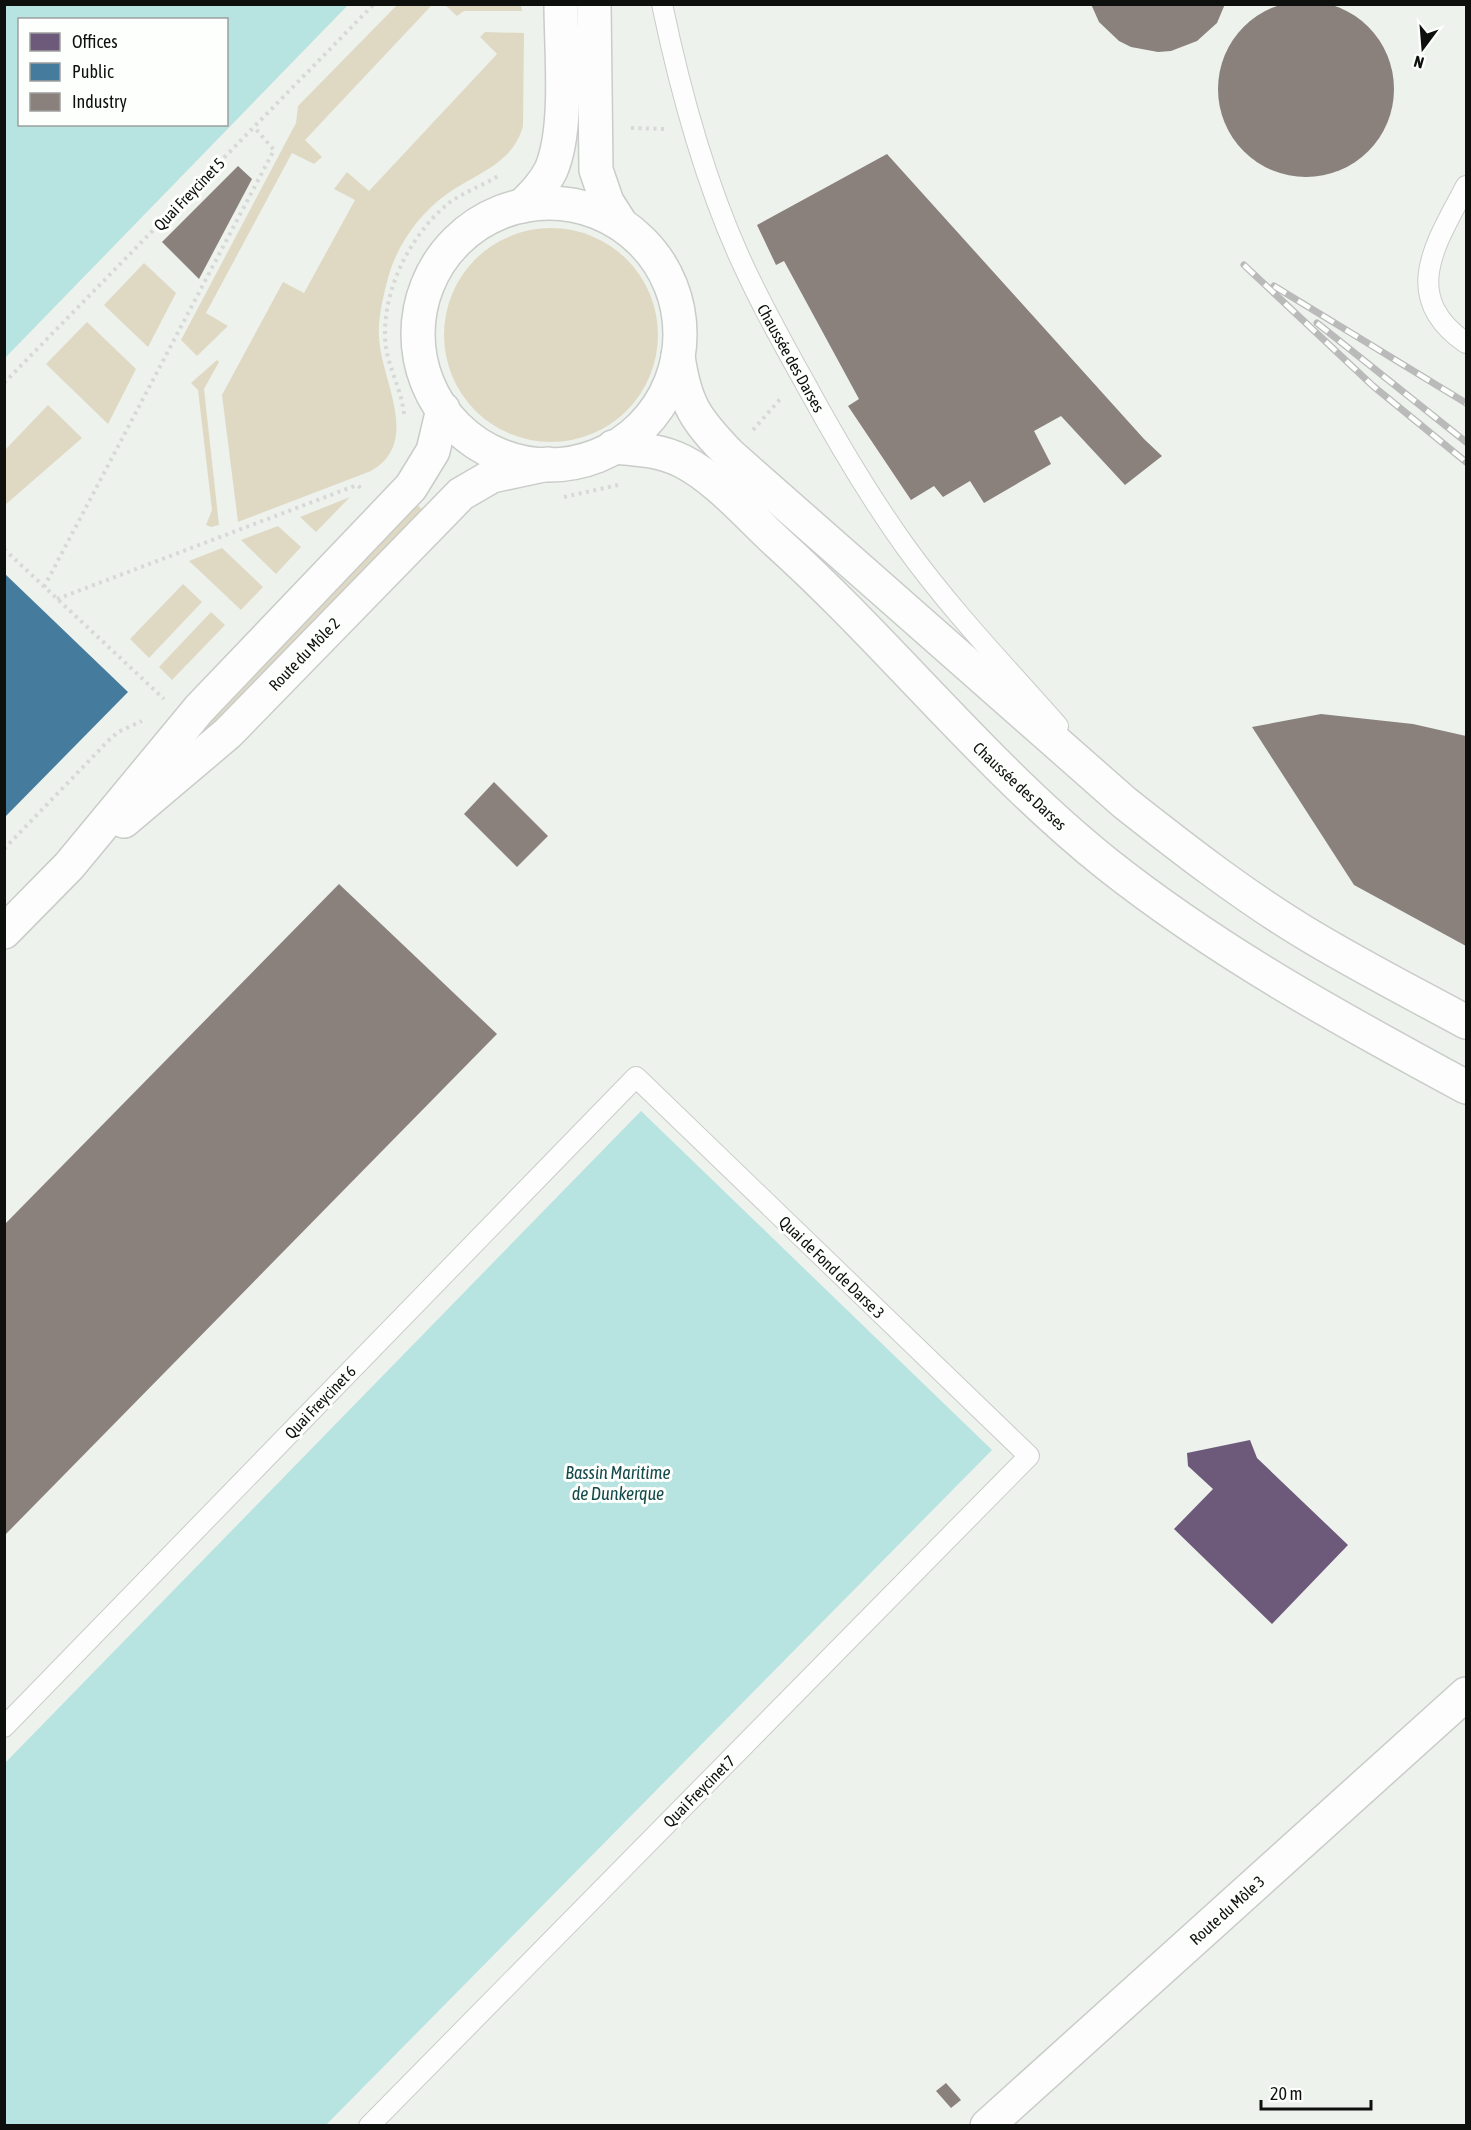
<svg xmlns="http://www.w3.org/2000/svg" width="1471" height="2130" viewBox="0 0 1471 2130" font-family="'Asap Condensed',sans-serif">
<rect width="100%" height="100%" fill="#eef2ed"/>
<g fill="#dfd9c4">
<path d="M397,5H432L305,140L322,157L314,164L292,153L206,313L228,326L197,356L181,340L296,123L298,106Z"/>
<path d="M445,5H521L522,11H464L457,16Z"/>
<path d="M485,32L524,33L523,126C513,164 476,173 447,194C419,214 397,245 388,278C383,298 378,317 379,337C381,381 422,442 371,471L238,522L222,395L283,282L304,293L355,200L334,189L347,172L369,191L497,54L480,37Z"/>
<circle cx="551" cy="335" r="107"/>
<path d="M144,263L176,293L148,347L104,305Z"/>
<path d="M87,322L136,369L108,424L46,364Z"/>
<path d="M217,360L219,362L204,389L219,525L211,527L206,525L212,510L198,390L191,383Z"/>
<path d="M48,405L82,438L5,505V450Z"/>
<path d="M350,497L316,532L300,517Z"/>
<path d="M414,502L426,513L202,743L194,735Z"/>
<path d="M278,526L301,547L276,574L241,540Z"/>
<path d="M222,548L263,587L241,610L189,561Z"/>
<path d="M183,584L202,602L149,658L130,639Z"/>
<path d="M211,612L225,625L172,680L159,667Z"/>
</g>
<g fill="#b7e3e0" fill-rule="evenodd">
<path d="M5,4L348,5L5,358L4,5ZM20,20H226V124H20Z"/>
<path d="M641,1111L992,1450L326,2125H5V1763Z"/>
</g>
<path fill="#6d597a" d="M1250,1440L1257,1458L1348,1545L1272,1624L1174,1529L1213,1489L1188,1466L1187,1453Z"/>
<path fill="#457b9d" d="M4,573L128,692L4,818Z"/>
<g fill="#8a817c">
<circle cx="1306" cy="89" r="88"/>
<path d="M1091,4H1225L1217,23L1197,41L1171,51L1158,52L1131,47L1119,41L1099,22Z"/>
<path d="M887,154L1144,439L1162,456L1125,485L1061,416L1034,431L1051,464L984,503L970,481L943,497L934,486L911,500L848,406L859,399L784,261L776,265L757,225Z"/>
<path d="M238,166L252,179L199,279L162,242Z"/>
<path d="M1321,714L1413,724L1466,736V946L1354,885L1252,727Z"/>
<path d="M494,782L548,836L517,867L464,814Z"/>
<path d="M339,884L497,1034L4,1536V1225Z"/>
<path d="M946,2083L961,2100L951,2108L936,2091Z"/>
</g>
<g fill="none" stroke-linecap="round" stroke-linejoin="round">
<g stroke="#c9ccc9" stroke-width="22">
<g id="service">
<path d="M662,4C680,90 703,176 739,256C760,303 785,347 810,392C839,445 870,497 905,546C951,610 1006,667 1058,726"/>
<path d="M1466,186C1437,242 1398,296 1466,343"/>
<path d="M4,1727L636,1077L1029,1456L369,2126"/>
</g>
</g>
<g stroke="#c9ccc9" stroke-width="36">
<path id="minor" d="M987,2126L1466,1694"/>
</g>
<g stroke="#c9ccc9" stroke-width="36">
<g id="secondary">
<path d="M594,4L596,170L607,202L621,224"/>
<path d="M522,206C533,195 544,184 551,170C569,128 561,52 561,4"/>
<path d="M124,821L228,733L461,494L492,476L548,464"/>
<path d="M4,932L69,866L199,709L411,487L433,451L443,409"/>
</g>
</g>
<g stroke="#c9ccc9" stroke-width="36">
<g id="primary">
<circle cx="549" cy="334" r="131"/>
<path d="M678,356C685,405 696,420 730,455L1125,803C1182,848 1240,893 1302,931C1356,964 1411,992 1466,1022"/>
<path d="M613,447C637,449 660,450 682,461C716,478 749,516 777,542C891,645 986,767 1107,864C1218,952 1342,1020 1466,1087"/>
</g>
</g>
<g stroke="#d7d8d7" stroke-width="4" stroke-dasharray="3 4.5" stroke-linecap="butt">
<path d="M631,128L665,129"/>
<path d="M4,383L374,4"/>
<path d="M404,414C402,392 390,371 386,348C379,296 409,235 449,203C465,191 485,185 501,174"/>
<path d="M753,430L782,397"/>
<path d="M564,497L618,485"/>
<path d="M4,549L164,699"/>
<path d="M44,587L274,150L254,127"/>
<path d="M57,599L357,485L361,488"/>
<path d="M4,849L110,739L118,732L142,721"/>
</g>
<use href="#service" stroke="#fcfdfc" stroke-width="20"/>
<use href="#minor" stroke="#fcfdfc" stroke-width="33"/>
<use href="#secondary" stroke="#fcfdfc" stroke-width="33"/>
<use href="#primary" stroke="#fcfdfc" stroke-width="33"/>
<g stroke="#b9bab9" stroke-width="7">
<g id="rail">
<path d="M1244,265L1373,386L1466,462"/>
<path d="M1274,286L1466,403"/>
<path d="M1317,323L1466,442"/>
</g>
</g>
<use href="#rail" stroke="#fdfffc" stroke-width="4.5" stroke-dasharray="14" stroke-linecap="butt"/>
</g>
<g text-anchor="middle" dominant-baseline="central" stroke-width="6" stroke-linejoin="round" paint-order="stroke">
<g font-size="16" fill="#0e100e" stroke="#fdfffc">
<text transform="translate(189 194) rotate(-46)">Quai Freycinet 5</text>
<text transform="translate(791 358) rotate(61)">Chaussée des Darses</text>
<text transform="translate(304 654) rotate(-46)">Route du Môle 2</text>
<text transform="translate(1020 786) rotate(43)">Chaussée des Darses</text>
<text transform="translate(832 1267) rotate(44)">Quai de Fond de Darse 3</text>
<text transform="translate(320 1402) rotate(-46)">Quai Freycinet 6</text>
<text transform="translate(699 1791) rotate(-45)">Quai Freycinet 7</text>
<text transform="translate(1227 1910) rotate(-42)">Route du Môle 3</text>
</g>
<g font-size="18" font-style="italic" fill="#144a49" stroke="#fdfffc">
<text x="618" y="1472">Bassin Maritime<tspan x="618" dy="21">de Dunkerque</tspan></text>
</g>
</g>
<rect width="1471" height="2130" fill="none" stroke="#0e100e" stroke-width="12"/>
<rect x="18" y="18" width="210" height="108" fill="#fdfffc" stroke="#9d9f9d" stroke-width="1.5"/>
<rect x="30" y="33" width="30" height="18" fill="#6d597a" stroke="#9d9f9d" stroke-width="1.5"/>
<text x="72" y="48" font-size="18" fill="#0e100e">Offices</text>
<rect x="30" y="63" width="30" height="18" fill="#457b9d" stroke="#9d9f9d" stroke-width="1.5"/>
<text x="72" y="78" font-size="18" fill="#0e100e">Public</text>
<rect x="30" y="93" width="30" height="18" fill="#8a817c" stroke="#9d9f9d" stroke-width="1.5"/>
<text x="72" y="108" font-size="18" fill="#0e100e">Industry</text>
<g transform="translate(1423 48) rotate(196)" stroke="#fdfffc" stroke-width="4.5" paint-order="stroke">
<path d="M0-4.5L10 22L0 15L-10 22Z" fill="#0e100e"/>
<text y="-9" font-size="16" font-weight="bold" text-anchor="middle" fill="#0e100e">N</text>
</g>
<path d="M1261 2100v9h110v-9" fill="none" stroke="#0e100e" stroke-width="3"/>
<text x="1270" y="2100" font-size="18" fill="#0e100e" stroke="#fdfffc" stroke-width="4.5" paint-order="stroke">20 m</text>
</svg>
